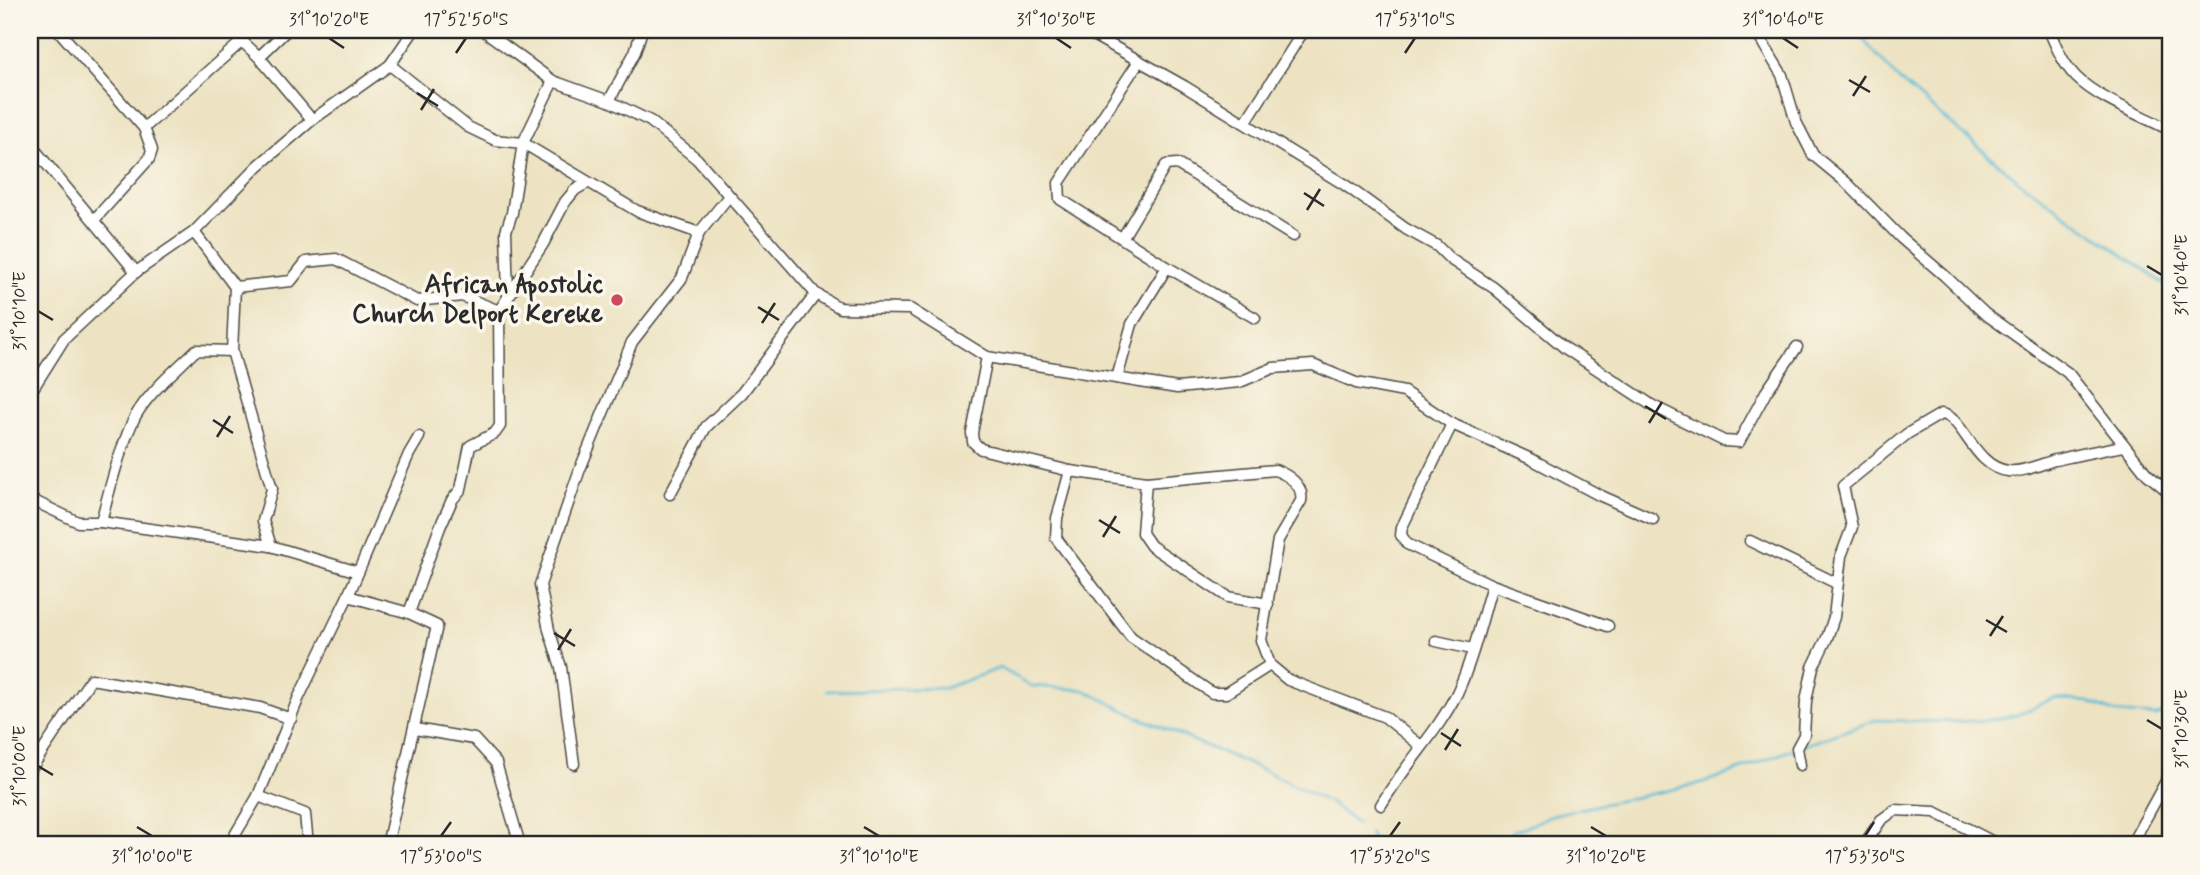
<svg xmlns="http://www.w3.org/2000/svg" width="2200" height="875" viewBox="0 0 2200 875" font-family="Mynerve,sans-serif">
<rect width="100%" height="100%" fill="#fbf7ec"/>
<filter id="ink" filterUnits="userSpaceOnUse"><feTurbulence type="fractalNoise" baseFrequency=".0143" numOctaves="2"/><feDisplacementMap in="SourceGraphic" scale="14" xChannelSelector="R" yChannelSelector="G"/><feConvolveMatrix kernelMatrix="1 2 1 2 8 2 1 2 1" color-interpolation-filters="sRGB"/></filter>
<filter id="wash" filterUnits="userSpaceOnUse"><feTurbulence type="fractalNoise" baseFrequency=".00686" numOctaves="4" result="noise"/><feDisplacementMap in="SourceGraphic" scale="28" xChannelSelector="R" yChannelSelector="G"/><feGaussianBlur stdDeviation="1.57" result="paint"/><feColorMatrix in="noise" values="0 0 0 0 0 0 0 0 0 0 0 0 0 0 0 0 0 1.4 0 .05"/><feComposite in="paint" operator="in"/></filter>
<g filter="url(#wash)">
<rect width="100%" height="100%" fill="#ede3c2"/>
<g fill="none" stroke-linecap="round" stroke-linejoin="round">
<g stroke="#57b9d6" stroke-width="2.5">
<path d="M1858,30L1859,35L1901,82L2019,181L2170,288"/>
<path d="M826,691L945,688L1000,668L1032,686L1084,690L1138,717L1263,770L1330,803L1357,824"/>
<path d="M1802,746L1876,720L1953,722L1989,720L2017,715L2054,698L2089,702L2116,713L2155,716L2170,712"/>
<path d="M1369,833L1376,845"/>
<path d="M1501,845L1512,831L1524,828L1551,815L1694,785L1732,773L1796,748"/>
</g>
</g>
</g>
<g filter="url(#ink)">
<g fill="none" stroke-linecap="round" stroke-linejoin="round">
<g stroke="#484742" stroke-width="13">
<g id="minor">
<path d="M58,30L144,128L152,150L149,159L94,220"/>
<path d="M230,30L259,57L312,120"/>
<path d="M483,30L553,81L609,101L650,121L697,159L816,294L840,308L910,309L987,357L1177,388L1240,382L1273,368L1313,365L1356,383L1404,392L1452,424L1531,459L1599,495L1653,519"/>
<path d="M1084,30L1184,86L1345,185L1406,229L1437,246L1450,259L1494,288L1565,348L1653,406L1724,441L1739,442L1766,392L1797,347"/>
<path d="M1292,30L1301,35"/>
<path d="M1755,30L1782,75L1796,122L1813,155L1847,183L1901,238L1945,276L1984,313L2068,373L2147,474L2170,493"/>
<path d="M2049,30C2056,46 2063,64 2076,77C2098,99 2141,115 2170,130"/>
<path d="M259,57L287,30"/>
<path d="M1139,61L1059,183L1060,199L1167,267L1255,318"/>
<path d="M390,65L468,127L495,140L523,143L637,211L699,233"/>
<path d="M609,101L635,52L642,30"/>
<path d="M1245,123L1304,30"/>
<path d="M144,128L241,42"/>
<path d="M30,144L136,272"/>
<path d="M194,232L235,287L232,351L272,489L263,521L271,546"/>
<path d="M1123,237L1166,165L1177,164L1293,236"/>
<path d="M235,287L291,281L306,262L336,259L417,301L462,296L499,311"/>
<path d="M508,295L506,231L512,213L523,143L553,81"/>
<path d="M987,357L972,433L973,442L981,449L1070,471L1146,482L1275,470C1288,475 1304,485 1301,501L1278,540L1261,640L1270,665L1288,680L1385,717L1421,746"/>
<path d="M1117,378L1132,324L1167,267"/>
<path d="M30,393L64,339L136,272L194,232L258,166L312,120L390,65L414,30"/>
<path d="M1452,424L1402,527L1401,535L1407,544L1492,585L1608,626"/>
<path d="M1070,471L1057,518L1056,538L1131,637L1212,693H1226L1270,665"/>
<path d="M1146,482L1142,533L1151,546L1228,597L1268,604"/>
<path d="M670,494L706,427L742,393L816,294"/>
<path d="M30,499L78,522H101L271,546L358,572"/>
<path d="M101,522C110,488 118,455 132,423C143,397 176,370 196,350L232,351"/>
<path d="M1750,541L1836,583"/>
<path d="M348,596L409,613L437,626L387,845"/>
<path d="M409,613L440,527L452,500L461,489L470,446L495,433L500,426L499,311L543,244L565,202L575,190L587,183"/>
<path d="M1436,641L1472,649"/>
<path d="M415,729L474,739L496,763L520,845"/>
<path d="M574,764L561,667L549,630L540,585L580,469L632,342L682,278L699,233L729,196"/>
<path d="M1800,765L1797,748L1804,735L1806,701L1813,667L1827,638L1834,617L1841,556L1852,527L1843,486L1907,434L1941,414C1963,415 1973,467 2008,471C2022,473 2041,464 2055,460C2078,455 2100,450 2124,446"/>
<path d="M30,770L91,679L260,708L291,719"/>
<path d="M258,796L305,814L308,845"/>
<path d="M1381,805C1404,766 1437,733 1457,693C1473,659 1481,621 1492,585"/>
<path d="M229,845L258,796L299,697L348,596L409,454L419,437"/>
<path d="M1864,845L1881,820L1895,810L1935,812L1999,845"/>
<path d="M2131,845L2170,774"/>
</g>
</g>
<use href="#minor" stroke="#fff" stroke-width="10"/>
</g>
</g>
<path fill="none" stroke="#2b2b2b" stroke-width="2.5" d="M329,38L344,48M1056,38L1071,48M1783,38L1798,48M456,53L466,38M1405,53L1415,38M1849,80L1870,92M417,93L438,106M1853,96L1866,76M421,110L434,89M1304,193L1324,206M1307,210L1320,189M2147,266L2162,275M758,307L779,320M38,311L53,320M762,323L775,303M1645,406L1666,419M213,420L233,433M1649,423L1662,402M217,437L230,416M1099,520L1120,533M1103,537L1116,516M1986,620L2007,632M554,633L575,646M1990,636L2003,616M558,650L571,629M2147,720L2162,729M1441,733L1461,746M1445,750L1458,729M38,766L53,775M137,827L152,836M864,827L879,836M1591,827L1606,836M441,836L451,822M1390,836L1400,822M1865,836L1874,822"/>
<circle fill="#d1495b" stroke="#fbf7ec" stroke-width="2.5" cx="617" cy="300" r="7"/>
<g text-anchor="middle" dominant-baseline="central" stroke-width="7" stroke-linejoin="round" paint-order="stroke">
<g font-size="26" font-weight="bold" fill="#2b2b2b" stroke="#fbf7ec" text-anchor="end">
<text x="603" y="285">African Apostolic<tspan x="603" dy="30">Church Delport Kereke</tspan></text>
</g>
</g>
<rect width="2200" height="875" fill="none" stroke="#fbf7ec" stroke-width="77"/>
<rect x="38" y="38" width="2124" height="798" fill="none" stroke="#2b2b2b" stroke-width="2.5"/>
<g font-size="18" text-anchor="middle" fill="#2b2b2b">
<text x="329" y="25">31°10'20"E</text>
<text x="466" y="25">17°52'50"S</text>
<text x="1056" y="25">31°10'30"E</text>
<text x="1415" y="25">17°53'10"S</text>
<text x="1783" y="25">31°10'40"E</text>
<text transform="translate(2181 275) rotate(-90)" y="6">31°10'40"E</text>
<text transform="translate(19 311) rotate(-90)" y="6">31°10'10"E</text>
<text transform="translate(2181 729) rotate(-90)" y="6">31°10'30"E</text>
<text transform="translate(19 766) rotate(-90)" y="6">31°10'00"E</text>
<text x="152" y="862">31°10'00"E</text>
<text x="441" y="862">17°53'00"S</text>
<text x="879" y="862">31°10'10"E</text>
<text x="1390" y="862">17°53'20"S</text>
<text x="1606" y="862">31°10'20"E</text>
<text x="1865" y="862">17°53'30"S</text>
</g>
</svg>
